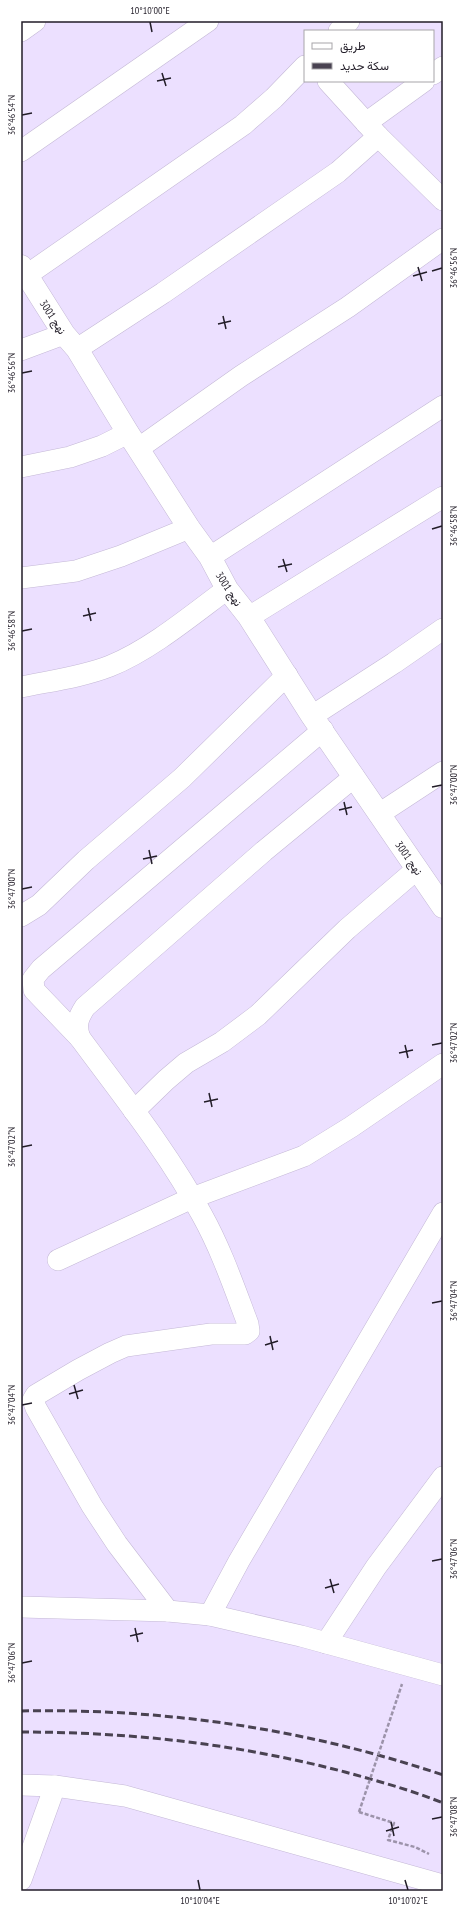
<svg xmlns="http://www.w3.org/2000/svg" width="464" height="1912" viewBox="0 0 464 1912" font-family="'PT Sans Narrow',Vazirmatn,sans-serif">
<rect width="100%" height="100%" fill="#ece0ff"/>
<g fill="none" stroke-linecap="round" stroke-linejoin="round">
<g stroke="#c4b8d6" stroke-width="22">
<g id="street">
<path d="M21,31L35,21"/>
<path d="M339,31L349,21"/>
<path d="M433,74L443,67"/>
<path d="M366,123L424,81"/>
<path d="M378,136L443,200"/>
<path d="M21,151L208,21"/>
<path d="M27,275L243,125L274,98L305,66"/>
<path d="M77,349L163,293L338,172L373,141L378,136L328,81"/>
<path d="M21,350L64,334"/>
<path d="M139,448L241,376L348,307L443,239"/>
<path d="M21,467L70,457L102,446L128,433"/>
<path d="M210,557L443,406"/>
<path d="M21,578L76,571L121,556L189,528"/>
<path d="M249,617L443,497"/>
<path d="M21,687C50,681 82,677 110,666C150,650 192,615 227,589"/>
<path d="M312,716L394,663L443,629"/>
<path d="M379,814L443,772"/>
<path d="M21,916L39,905L86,860L182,778L287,675"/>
<path d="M80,1038L34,990L33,979L41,969L323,730"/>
<path d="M134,1111L166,1080L186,1063L222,1042L258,1015L347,929L417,869"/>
<path d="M58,1260L192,1198L304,1156L351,1127L443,1064"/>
<path d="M21,1607L168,1611L210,1615L301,1636L443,1675"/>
<path d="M168,1611L117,1544L92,1506L36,1408L33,1400L36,1395L78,1370L110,1353L126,1346L211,1334H245L249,1331L248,1324C234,1287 221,1249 202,1215C168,1152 122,1095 80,1038C75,1025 78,1018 85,1007L264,851L354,777"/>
<path d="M210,1615L239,1561L443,1213"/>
<path d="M326,1643L376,1567L443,1477"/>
<path d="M21,1785L55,1786L125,1796L443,1885"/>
<path d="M21,1880L55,1786"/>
</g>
</g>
<g stroke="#c4b8d6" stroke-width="23">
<path id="secondary" d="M21,266L64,334L77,349L128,433L189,528L210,557L227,589L249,617L312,716L443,907"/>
</g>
<path stroke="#9c93aa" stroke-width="2.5" stroke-dasharray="4 2" stroke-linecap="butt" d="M359,1812L394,1823L388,1840L415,1847L429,1854"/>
<use href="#street" stroke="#fff" stroke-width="21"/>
<use href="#secondary" stroke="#fff" stroke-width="22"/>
<g stroke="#494251" stroke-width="3" stroke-dasharray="8 4" stroke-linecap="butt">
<path d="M21,1711C164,1708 307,1729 443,1775"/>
<path d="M21,1732C131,1732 239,1744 345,1772C378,1781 411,1790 443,1803"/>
</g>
<path stroke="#9c93aa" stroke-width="2.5" stroke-dasharray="4 2" stroke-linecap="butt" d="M359,1812L402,1684"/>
</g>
<path fill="none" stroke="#221d28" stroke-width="1.5" d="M150,22L152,32M162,73L166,86M157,81L171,78M22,115L32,113M418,267L422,281M432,271L442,268M413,276L427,272M223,316L226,329M218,324L231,321M22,373L32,371M432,529L442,526M283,559L287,572M278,567L292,564M88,608L91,621M83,616L96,613M22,631L32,629M432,787L442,785M344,802L347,815M339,810L352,807M149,850L152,864M143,859L157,856M22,889L32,887M405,1045L408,1058M432,1045L442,1043M399,1053L413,1050M209,1093L212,1107M204,1102L218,1099M22,1147L32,1145M432,1303L442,1301M270,1336L273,1350M265,1345L278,1341M74,1385L78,1399M69,1394L83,1390M22,1405L32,1403M432,1561L442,1559M330,1579L334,1593M325,1588L339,1584M135,1628L138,1642M130,1636L143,1633M22,1663L32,1661M432,1819L442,1817M391,1822L394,1836M386,1831L399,1827M198,1880L200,1890M405,1880L408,1890"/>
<g text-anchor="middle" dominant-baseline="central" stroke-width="3.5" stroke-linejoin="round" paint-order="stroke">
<g font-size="11" fill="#221d28" stroke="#fff">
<text transform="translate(53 317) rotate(57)">نهج 3001</text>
<text transform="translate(229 589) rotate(57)">نهج 3001</text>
<text transform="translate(409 858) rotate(55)">نهج 3001</text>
</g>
</g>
<rect width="464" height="1912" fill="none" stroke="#ffffff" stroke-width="44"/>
<rect x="304" y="30" width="130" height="52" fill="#ffffff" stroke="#a7a5a9"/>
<rect x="312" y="43" width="20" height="6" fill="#ffffff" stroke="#a7a5a9"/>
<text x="340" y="50" font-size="12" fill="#221d28">طريق</text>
<rect x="312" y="63" width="20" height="6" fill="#494251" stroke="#a7a5a9"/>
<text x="340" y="70" font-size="12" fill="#221d28">سكة حديد</text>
<rect x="22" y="22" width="420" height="1868" fill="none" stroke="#221d28" stroke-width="1.5"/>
<g font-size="10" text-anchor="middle" fill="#221d28">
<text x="150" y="14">10°10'00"E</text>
<text transform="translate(11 115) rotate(-90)" y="4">36°46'54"N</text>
<text transform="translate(453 268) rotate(-90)" y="4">36°46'56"N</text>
<text transform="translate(11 373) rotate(-90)" y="4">36°46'56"N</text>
<text transform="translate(453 526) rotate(-90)" y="4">36°46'58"N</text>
<text transform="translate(11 631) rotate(-90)" y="4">36°46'58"N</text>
<text transform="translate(453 785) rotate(-90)" y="4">36°47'00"N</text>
<text transform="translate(11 889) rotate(-90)" y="4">36°47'00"N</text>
<text transform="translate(453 1043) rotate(-90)" y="4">36°47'02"N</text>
<text transform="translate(11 1147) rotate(-90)" y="4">36°47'02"N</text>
<text transform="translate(453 1301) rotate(-90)" y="4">36°47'04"N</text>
<text transform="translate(11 1405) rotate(-90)" y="4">36°47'04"N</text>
<text transform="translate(453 1559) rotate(-90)" y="4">36°47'06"N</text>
<text transform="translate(11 1663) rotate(-90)" y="4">36°47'06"N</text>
<text transform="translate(453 1817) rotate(-90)" y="4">36°47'08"N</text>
<text x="200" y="1904">10°10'04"E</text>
<text x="408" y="1904">10°10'02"E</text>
</g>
</svg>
